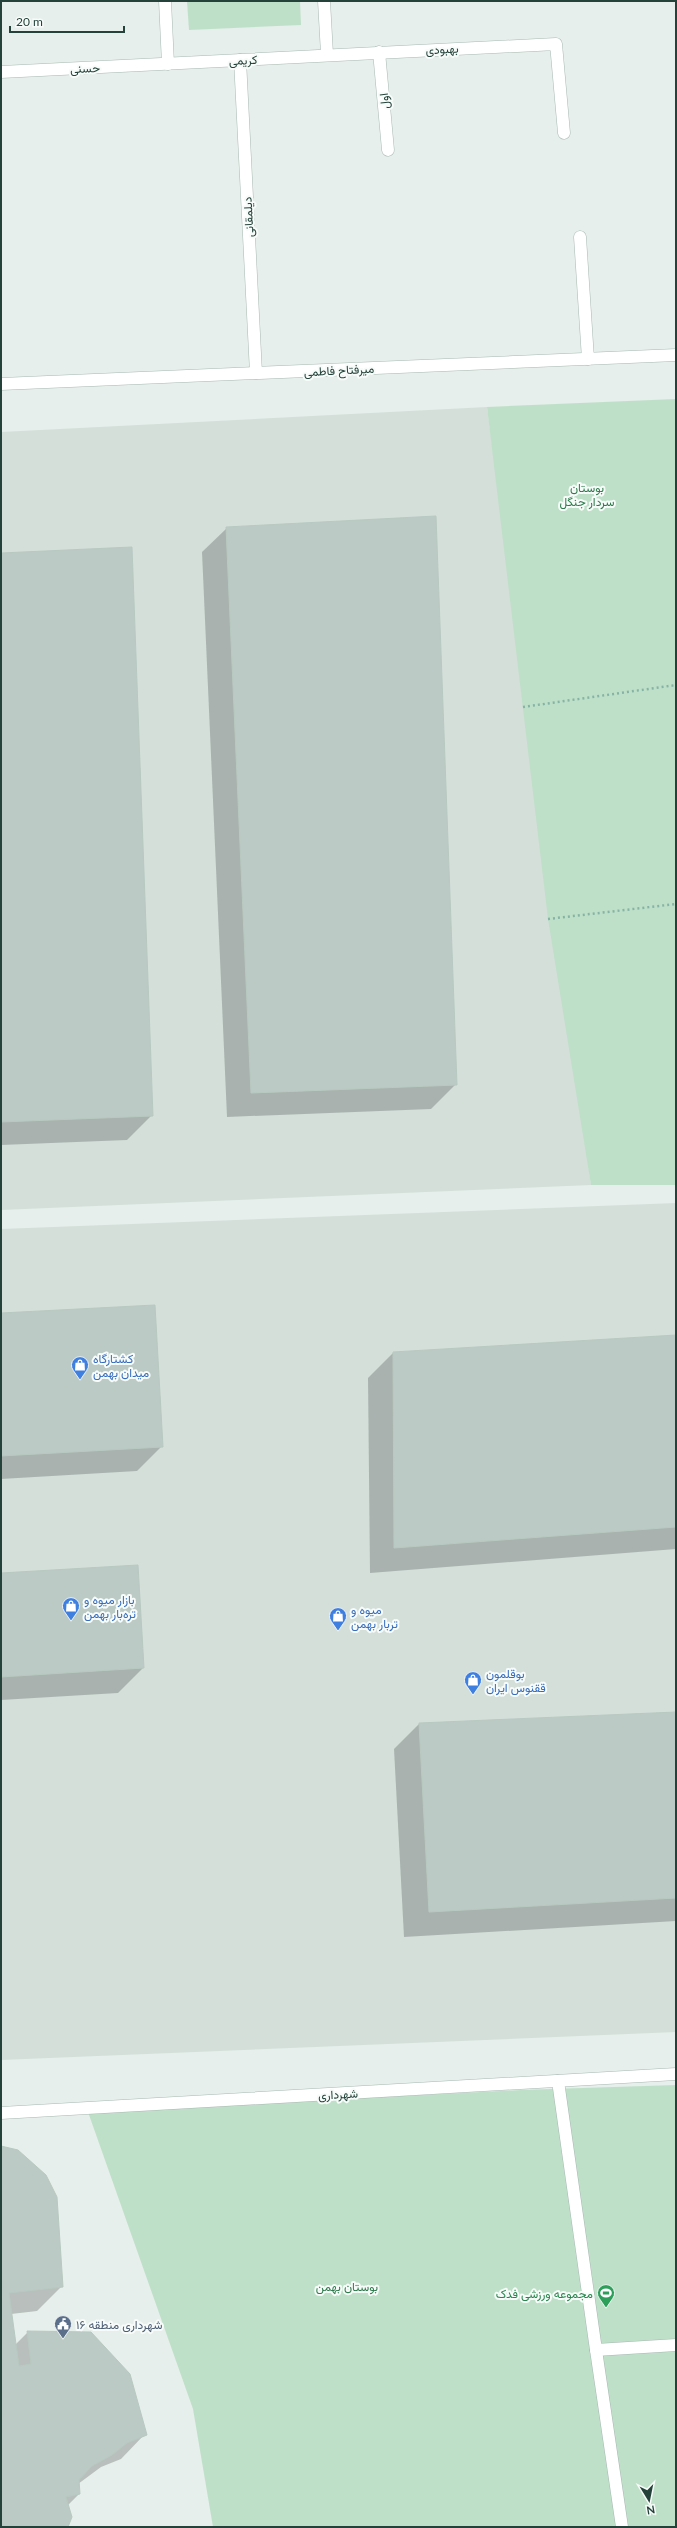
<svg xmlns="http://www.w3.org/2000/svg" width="677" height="2528" viewBox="0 0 677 2528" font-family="Lato,Vazirmatn,sans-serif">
<rect width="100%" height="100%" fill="#e6efeb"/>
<g fill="#d4dfda">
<path d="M487,407L591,1185L1,1210V432Z"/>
<path d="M676,1203V2032L1,2060V1229Z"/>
</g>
<g fill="#bfe0c8">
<path d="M187,1H300L301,25L189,30Z"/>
<path d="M676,399V1185H591L548,919L487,407Z"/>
<path d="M676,2085V2527H213L193,2409L88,2112L521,2090Z"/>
</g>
<g fill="#0003">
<path d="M227,528L456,1084L431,1109L227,1117L202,552Z"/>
<path d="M1,554L152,1115L127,1140L1,1145Z"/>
<path d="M1,1314L162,1446L137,1471L1,1479Z"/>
<path d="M676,1336V1549L370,1573L368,1378L393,1353Z"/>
<path d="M1,1574L143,1668L118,1693L1,1700Z"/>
<path d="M676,1713V1921L404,1937L394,1749L419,1724Z"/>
<path d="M1,2147L62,2286L37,2311L11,2314L15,2345L28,2332L145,2434L121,2459L101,2467L78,2484L79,2494L67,2506V2527H1Z"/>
</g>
<g fill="#bbcac4" stroke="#b8c9c2">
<path d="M436,516L457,1085L251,1093L226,527Z"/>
<path d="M132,547L153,1116L1,1122V553Z"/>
<path d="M155,1305L163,1447L1,1456V1313Z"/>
<path d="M676,1335V1527L394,1548L393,1352Z"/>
<path d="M138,1565L144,1668L1,1677V1573Z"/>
<path d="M676,1712V1898L429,1912L419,1723Z"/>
<path d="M1,2146L18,2150L46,2175L57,2197L63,2287L9,2293L19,2366L31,2364L27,2331L91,2332L130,2374L147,2435L127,2443L112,2455L92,2466L79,2480L80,2494L66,2497L72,2517L68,2527H1Z"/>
</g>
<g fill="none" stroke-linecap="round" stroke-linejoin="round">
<g stroke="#a8b8b2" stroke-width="13">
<g id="minor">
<path d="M165,1L168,64"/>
<path d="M324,1L327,54"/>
<path d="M379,52L388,150"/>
<path d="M240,60L256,373"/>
<path d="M1,72L556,44L564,133"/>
<path d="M580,237L588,359"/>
<path d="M1,384L676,355"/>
<path d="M558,2081L596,2350L676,2345"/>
<path d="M1,2113L676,2074"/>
<path d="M596,2350L622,2527"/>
</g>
</g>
<g stroke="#86b3a5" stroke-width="2.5" stroke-dasharray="2 3" stroke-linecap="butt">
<path d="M523,707L676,685"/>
<path d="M548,919L676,904"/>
</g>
<use href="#minor" stroke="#fff" stroke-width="12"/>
</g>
<defs>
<g id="shop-pin" transform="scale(0.9)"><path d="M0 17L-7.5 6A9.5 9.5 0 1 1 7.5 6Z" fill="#3f7fe0" stroke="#f7fbf9"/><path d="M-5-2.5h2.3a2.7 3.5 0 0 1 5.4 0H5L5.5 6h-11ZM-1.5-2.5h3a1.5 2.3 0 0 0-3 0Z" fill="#fff"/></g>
<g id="stadium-pin" transform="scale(0.9)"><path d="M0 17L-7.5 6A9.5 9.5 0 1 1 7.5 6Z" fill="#2e9e5b" stroke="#f7fbf9"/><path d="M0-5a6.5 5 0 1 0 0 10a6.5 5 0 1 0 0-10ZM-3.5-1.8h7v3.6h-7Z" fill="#fff"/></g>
<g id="civic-pin" transform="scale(0.9)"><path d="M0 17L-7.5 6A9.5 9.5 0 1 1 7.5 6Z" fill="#5c6f8a" stroke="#f7fbf9"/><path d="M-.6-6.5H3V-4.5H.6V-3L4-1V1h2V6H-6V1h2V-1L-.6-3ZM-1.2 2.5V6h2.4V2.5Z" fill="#fff"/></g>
</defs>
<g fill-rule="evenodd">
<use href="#shop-pin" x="80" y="1365"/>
<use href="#shop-pin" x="71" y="1606"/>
<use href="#shop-pin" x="338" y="1616"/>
<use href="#shop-pin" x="473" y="1680"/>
<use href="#stadium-pin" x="606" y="2293"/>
<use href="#civic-pin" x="63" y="2324"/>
</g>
<g text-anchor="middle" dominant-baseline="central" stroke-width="4" stroke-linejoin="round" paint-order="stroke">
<g font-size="12" fill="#24423a" stroke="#f7fbf9">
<text transform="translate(442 49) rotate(-3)">بهبودی</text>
<text transform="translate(243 60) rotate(-3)">کریمی</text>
<text transform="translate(85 68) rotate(-3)">حسنی</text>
<text transform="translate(384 101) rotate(-96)">اول</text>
<text transform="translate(248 217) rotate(-93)">دیلمقانی</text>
<text transform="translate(339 370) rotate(-3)">میرفتاح فاطمی</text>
<text transform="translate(338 2094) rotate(-3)">شهرداری</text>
</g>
<g font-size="12" fill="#2d7a4b" stroke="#f7fbf9">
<text x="587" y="487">بوستان<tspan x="587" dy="14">سردار جنگل</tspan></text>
<text x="347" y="2286">بوستان بهمن</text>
</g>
<g font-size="12" fill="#366cbe" stroke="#f7fbf9" text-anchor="start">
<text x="93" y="1358">کشتارگاه<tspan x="93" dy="14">میدان بهمن</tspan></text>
<text x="84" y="1599">بازار میوه و<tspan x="84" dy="14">تره‌بار بهمن</tspan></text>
<text x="351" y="1609">میوه و<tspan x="351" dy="14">تربار بهمن</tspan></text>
<text x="486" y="1673">بوقلمون<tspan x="486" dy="14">ققنوس ایران</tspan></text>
</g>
<g font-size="12" fill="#27864d" stroke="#f7fbf9" text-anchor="end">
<text x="593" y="2293">مجموعه ورزشی فدک</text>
</g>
<g font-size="12" fill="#4e5e75" stroke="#f7fbf9" text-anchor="start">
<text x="76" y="2324">شهرداری منطقه ۱۶</text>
</g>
</g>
<rect width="677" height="2528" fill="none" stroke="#24423a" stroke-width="4"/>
<g transform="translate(649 2500) rotate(170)" stroke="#f7fbf9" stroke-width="3" paint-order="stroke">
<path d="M0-3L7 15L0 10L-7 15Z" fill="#24423a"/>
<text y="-6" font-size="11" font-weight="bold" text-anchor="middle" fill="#24423a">N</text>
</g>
<path d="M10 26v6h114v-6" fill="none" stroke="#24423a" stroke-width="2"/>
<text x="16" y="26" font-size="12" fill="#24423a" stroke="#f7fbf9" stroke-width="3" paint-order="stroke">20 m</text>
</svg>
